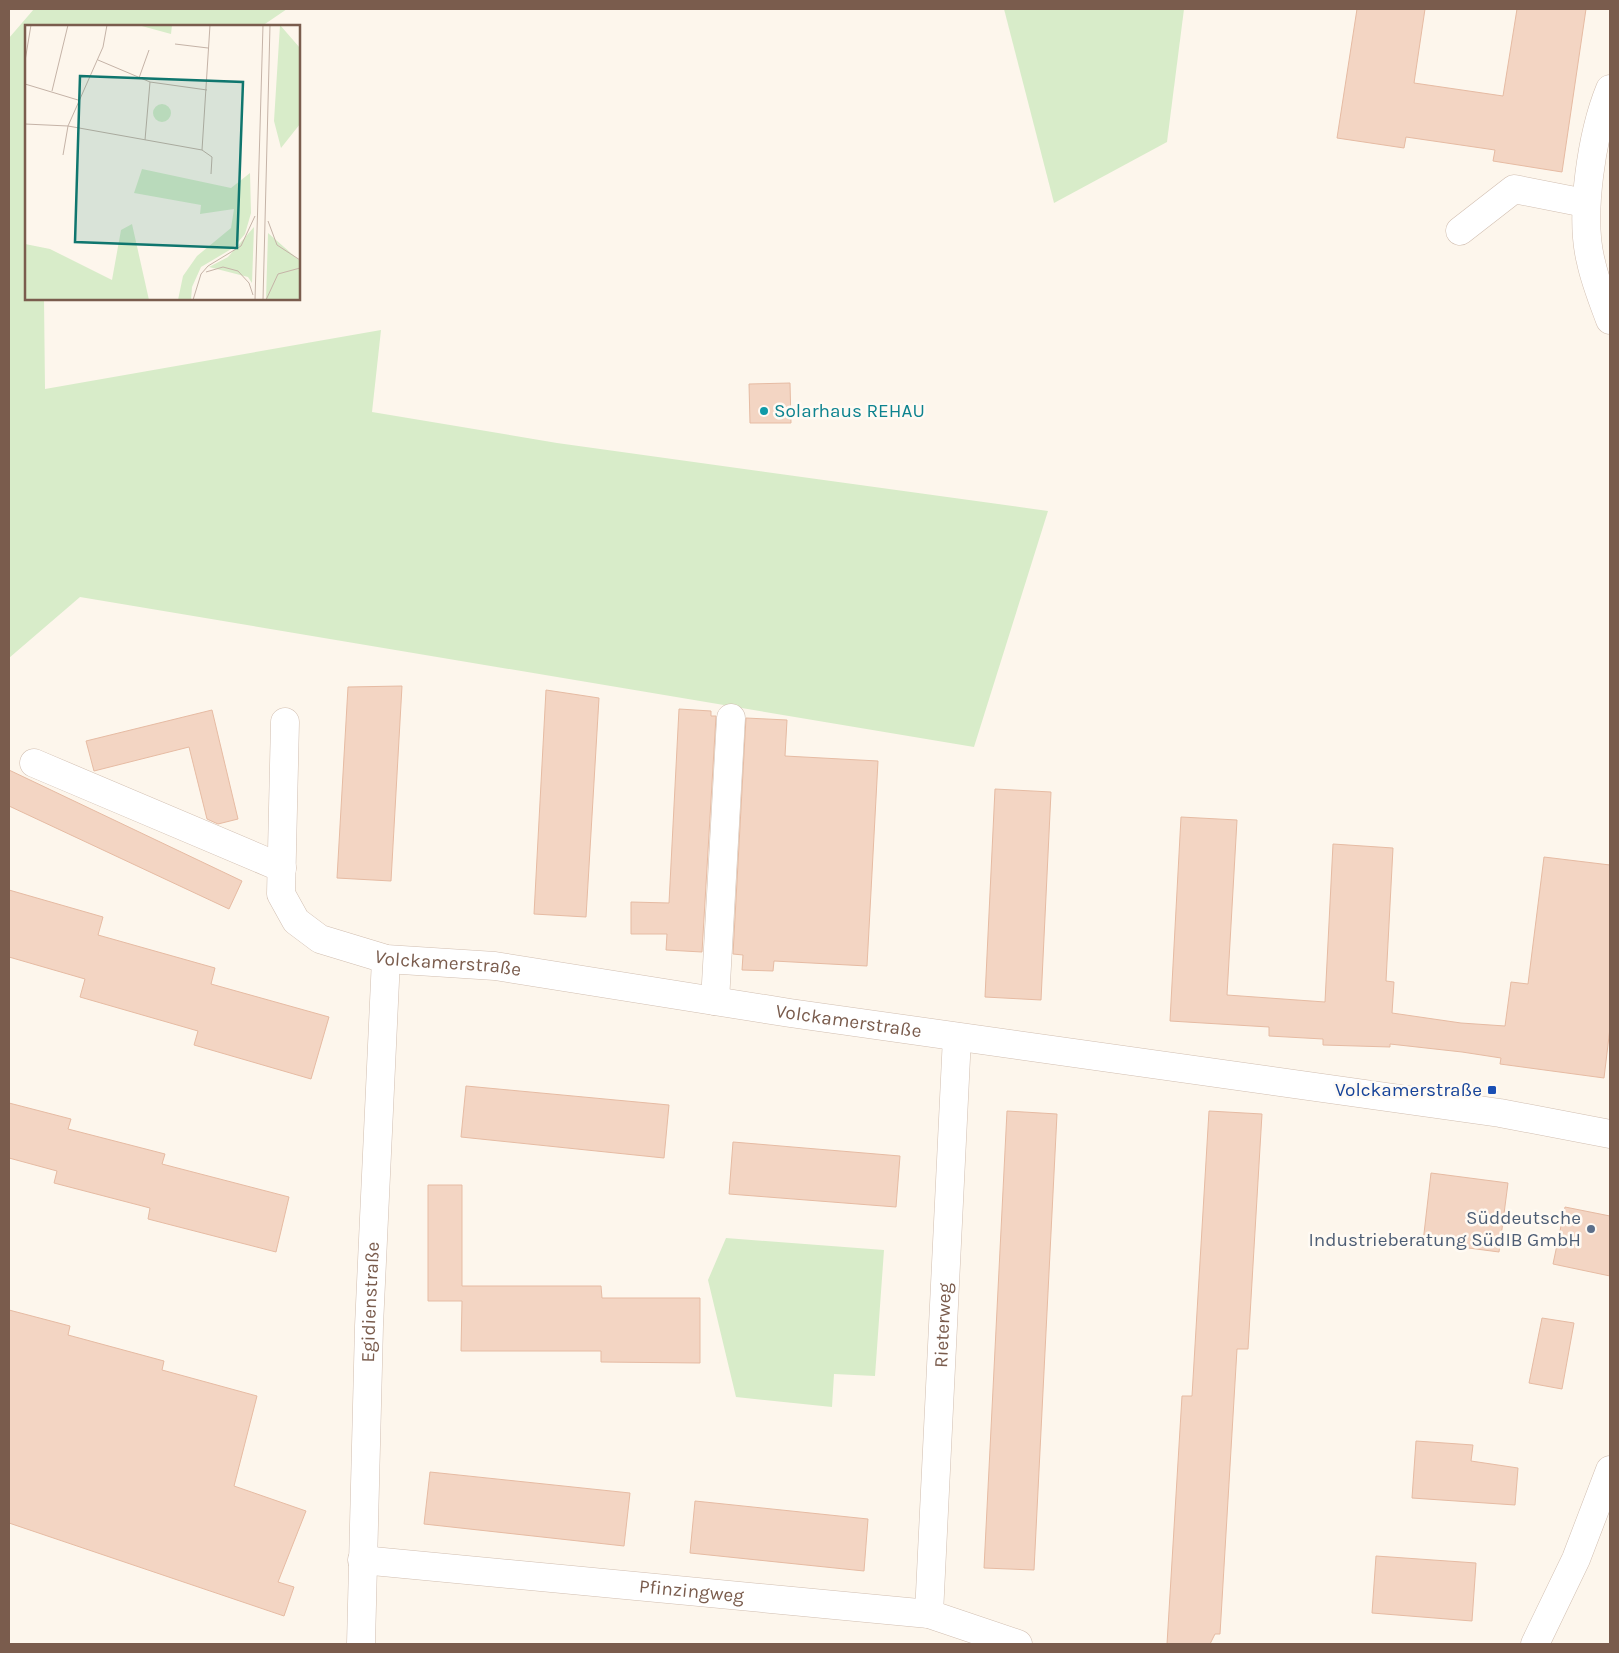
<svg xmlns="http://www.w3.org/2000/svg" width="1619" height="1653" viewBox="0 0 1619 1653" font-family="Karla,sans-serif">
<rect width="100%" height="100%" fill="#fdf6ec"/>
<g fill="#d8ecc9">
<path d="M34,9H287L262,26H26V299H44L45,389L381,330L372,412L557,443L1048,511L974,747L80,597L9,658V38Z"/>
<path d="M1004,9H1184L1167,142L1054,203Z"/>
<path d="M726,1238L884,1250L875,1376L834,1374L832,1407L736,1397L708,1280Z"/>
</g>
<g fill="#f3d5c3" stroke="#e6bba3">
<path d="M1357,9H1425L1414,83L1503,96L1517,9H1586L1562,172L1493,161L1495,150L1406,137L1404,148L1337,138Z"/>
<path d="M790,383L791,423H750L749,384Z"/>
<path d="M402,686L391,881L337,878L348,687Z"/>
<path d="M546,690L599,698L586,917L534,914Z"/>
<path d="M679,709L711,711V716H716L702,952L666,950L667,934H631V902L669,903Z"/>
<path d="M212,710L238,819L218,824L207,819L189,747L94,771L86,741Z"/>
<path d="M746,718L787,720L785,756L878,761L867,966L774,961L773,971L742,970L743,955L733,954Z"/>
<path d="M9,770L242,881L229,909L9,806Z"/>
<path d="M995,789L1051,792L1041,1000L985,997Z"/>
<path d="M1181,817L1237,820L1227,995L1325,1002L1333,844L1393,848L1386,981L1394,982L1392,1013L1461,1023L1505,1026L1511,982L1528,984L1544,857L1610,865V1028L1604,1078L1500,1064L1501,1058L1462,1052L1390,1044V1047L1323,1045V1039L1269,1036V1027L1170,1021Z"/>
<path d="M9,890L103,917L98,935L215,968L211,984L329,1017L311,1079L194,1045L198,1031L80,997L85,979L9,957Z"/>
<path d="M466,1086L669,1105L664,1158L461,1137Z"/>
<path d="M9,1103L71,1119L68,1129L165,1154L162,1164L289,1197L276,1252L148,1219L150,1208L54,1183L57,1171L9,1158Z"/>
<path d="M1007,1111L1057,1114L1034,1570L984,1568Z"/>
<path d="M1209,1111L1262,1114L1248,1349H1237L1220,1634H1215L1210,1644H1167L1182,1396H1192Z"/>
<path d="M733,1142L900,1156L896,1207L729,1194Z"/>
<path d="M1431,1173L1508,1183L1499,1252L1423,1242Z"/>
<path d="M428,1185H462V1286H601L602,1298H700V1363L601,1362V1351H461L462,1301H428Z"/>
<path d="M1565,1207L1610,1216V1276L1553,1264Z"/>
<path d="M9,1310L70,1326L68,1335L164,1361L162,1370L257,1396L234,1486L306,1511L278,1582L294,1587L284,1616L9,1523Z"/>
<path d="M1542,1318L1574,1323L1562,1389L1529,1383Z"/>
<path d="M1416,1441L1473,1445L1471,1461L1518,1468L1515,1505L1412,1498Z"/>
<path d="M430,1472L630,1493L624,1546L424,1524Z"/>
<path d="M695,1501L868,1519L864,1571L690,1553Z"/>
<path d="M1376,1556L1476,1563L1472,1621L1372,1613Z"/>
</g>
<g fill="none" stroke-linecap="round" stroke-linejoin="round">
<g stroke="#d1beb0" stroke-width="29">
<g id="minor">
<path d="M1610,89C1592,133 1579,216 1591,262C1595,281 1603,301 1610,320"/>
<path d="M1460,231L1514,189L1585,203"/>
<path id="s1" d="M285,722L281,894L296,921L320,939L386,959L495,966L790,1013L1500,1113L1610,1134"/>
<path d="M34,763L282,868"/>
<path d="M715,1001L731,718"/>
<path id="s2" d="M362,1560L929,1614L1018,1644"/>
<path id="s3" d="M929,1614L957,1037"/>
<path id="s4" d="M361,1644L369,1326L386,959"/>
<path d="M1535,1644L1576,1559L1610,1470"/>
</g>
</g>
<use href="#minor" stroke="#fff" stroke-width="28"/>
</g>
<circle fill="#0f9aa8" stroke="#fffaf3" stroke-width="2" cx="764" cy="411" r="5"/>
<rect fill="#1a4fb4" stroke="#fffaf3" stroke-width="2" x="1487" y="1085" width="10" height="10" rx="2.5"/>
<circle fill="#5c6f8a" stroke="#fffaf3" stroke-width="2" cx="1591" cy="1229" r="5"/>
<g text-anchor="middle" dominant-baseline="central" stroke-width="5" stroke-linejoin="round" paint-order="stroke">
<g font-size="19" fill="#0d838f" stroke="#fffaf3" text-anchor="start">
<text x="774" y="411">Solarhaus REHAU</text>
</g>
<g font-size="19" fill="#7a5c4d" stroke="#fffaf3">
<text stroke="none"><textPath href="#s1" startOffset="364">Volckamerstraße</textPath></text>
<text stroke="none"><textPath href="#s1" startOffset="769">Volckamerstraße</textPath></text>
<text stroke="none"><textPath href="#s4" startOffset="342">Egidienstraße</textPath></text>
<text stroke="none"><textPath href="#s3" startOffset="289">Rieterweg</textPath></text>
<text stroke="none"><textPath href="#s2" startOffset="331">Pfinzingweg</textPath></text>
</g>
<g font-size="19" fill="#164399" stroke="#fffaf3" text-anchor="end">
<text x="1482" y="1090">Volckamerstraße</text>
</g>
<g font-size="19" fill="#4e5e75" stroke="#fffaf3" text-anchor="end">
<text x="1581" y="1218">Süddeutsche<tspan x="1581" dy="22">Industrieberatung SüdIB GmbH</tspan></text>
</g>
</g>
<g transform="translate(25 25)">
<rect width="275" height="275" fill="#fdf6ec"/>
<path d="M113,0H147L146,9ZM255,0L275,23V99L256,123L249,96ZM128 88a9 9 0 1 1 18 0a9 9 0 1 1-18 0ZM117,144L206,163L225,148L226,188L220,209L208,223L176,242L167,262L166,275H153L158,251L172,231L206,203L209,184L175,189L176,180L109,168ZM107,199L124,275H0V219L25,224L87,255L96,205ZM229,202L227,258L223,252L184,242L203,232ZM243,208L275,236V275H241Z" fill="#d8ecc9"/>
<path fill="none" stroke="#c5b3a7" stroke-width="1" d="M150,19L183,23M73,35L125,57L182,65M0,36L6,0M114,53L124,25M0,59L53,75M27,66L43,0M0,99L43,101L177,125L187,132L186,149M120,115L125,57M177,125L185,0M38,130L43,101L78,22L82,0M243,196L252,220L275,235M181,247L198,242L213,246L224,258L228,270M168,275L176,249L183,241L216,221L230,191M230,275L238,0M238,275L245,0M241,275L253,249L275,243"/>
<path fill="#0f766e" fill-opacity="0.15" stroke="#0f766e" stroke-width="2.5" d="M55,51L218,57L212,223L50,217Z"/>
<rect width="275" height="275" fill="none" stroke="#7a5c4d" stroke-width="2.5"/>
</g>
<rect width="1619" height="1653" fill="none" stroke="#7a5c4d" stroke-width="20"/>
</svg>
